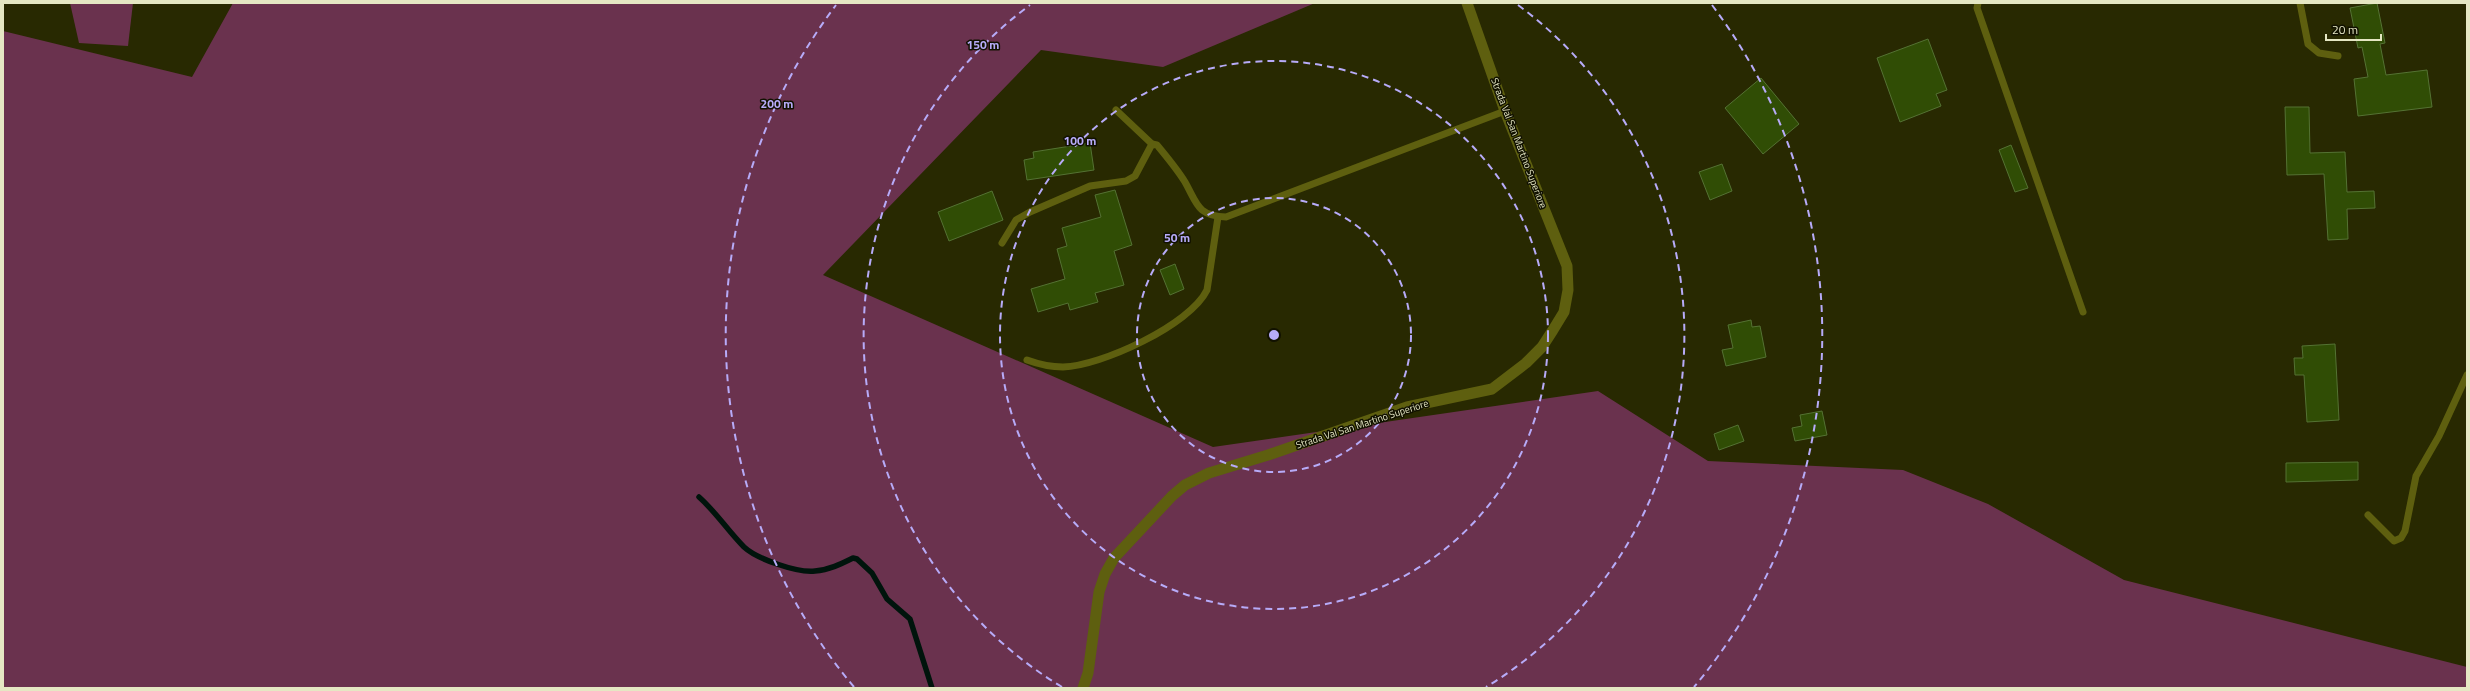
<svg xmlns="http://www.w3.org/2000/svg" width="2470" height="691" viewBox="0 0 2470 691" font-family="'Titillium Web',sans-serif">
<rect width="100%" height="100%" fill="#282901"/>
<g fill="#6a324e">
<path d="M70,3H133L128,46L79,43Z"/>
<path d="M233,3H1315L1163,67L1041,50L823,275L1213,447L1598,391L1708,461L1903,470L1988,504L2124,580L2467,667V688H3V31L192,77Z"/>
</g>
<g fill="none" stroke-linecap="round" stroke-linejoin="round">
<path stroke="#00140c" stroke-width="5.5" d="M699,497C716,512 728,531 744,547C757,559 797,573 815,571C829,570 841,564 853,558L857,559L872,573L887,599L910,619L932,688"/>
</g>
<g fill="#304d05" stroke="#547233">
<path d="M2377,3L2385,43L2380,44L2386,75L2427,70L2432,107L2358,116L2354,79L2368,77L2362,47L2358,48L2350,8Z"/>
<path d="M1928,39L1947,90L1936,94L1941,106L1900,122L1877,58Z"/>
<path d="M1761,78L1799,124L1763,154L1725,108Z"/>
<path d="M2285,107H2309L2310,153L2345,152L2347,192L2374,191L2375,208L2347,209L2348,239L2328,240L2324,174L2287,175Z"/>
<path d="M1090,143L1094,170L1027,180L1024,160L1034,158L1033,152Z"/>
<path d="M2011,145L2028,188L2015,192L1999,150Z"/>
<path d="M1722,164L1732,191L1710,200L1699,172Z"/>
<path d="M1115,190L1132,245L1114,251L1124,285L1095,293L1098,302L1070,310L1068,303L1038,312L1031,289L1065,279L1057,249L1067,246L1062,228L1101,217L1095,195Z"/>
<path d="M992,191L1003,220L949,241L938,212Z"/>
<path d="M1175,264L1184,289L1170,295L1160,270Z"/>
<path d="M1751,320L1752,327L1760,326L1766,357L1726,366L1722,350L1733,348L1728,325Z"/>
<path d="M2335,344L2339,420L2307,422L2304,375H2295L2294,358H2303L2302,346Z"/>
<path d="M1822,411L1827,435L1795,441L1792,428L1802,426L1800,415Z"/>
<path d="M1738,425L1744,441L1719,450L1714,434Z"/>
<path d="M2358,462V480L2286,482V463Z"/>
</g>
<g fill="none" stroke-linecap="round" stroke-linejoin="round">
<g stroke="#5e5f0f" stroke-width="7">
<path d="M1978,3L1977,8L2083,312"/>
<path d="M2300,3L2308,44L2319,53L2338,56"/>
<path d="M1116,110L1152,144"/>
<path d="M1002,243L1016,220L1030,212L1090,186L1126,181L1135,176L1152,144L1157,145C1167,157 1177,169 1185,182C1197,203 1197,216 1226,217L1505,111"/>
<path d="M1027,360C1038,364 1050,367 1063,367C1101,366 1190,325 1207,290L1218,217"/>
<path d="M2368,515L2394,541L2401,538L2405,531L2416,476L2439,436L2467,375"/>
</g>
<path stroke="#5e5f0f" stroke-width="11" d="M1083,688L1088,673L1099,592L1105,574L1114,558L1172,496L1185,485L1209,473L1268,455L1407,407L1492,389L1526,363L1542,347L1553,330L1564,312L1568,290L1567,266L1505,111L1467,3"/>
</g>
<g fill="none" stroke="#b7abf8" stroke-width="2" stroke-dasharray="7 5">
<circle cx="1274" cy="335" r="137"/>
<circle cx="1274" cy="335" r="274"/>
<path d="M1062 687A411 411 0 0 1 1030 5M1518 5A411 411 0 0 1 1486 687"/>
<path d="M854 687A548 548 0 0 1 836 5M1712 5A548 548 0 0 1 1694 687"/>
</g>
<g text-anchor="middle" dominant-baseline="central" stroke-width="3" stroke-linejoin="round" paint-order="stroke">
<g font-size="10" fill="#e5e7c3" stroke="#110">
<text transform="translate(1519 143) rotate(69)">Strada Val San Martino Superiore</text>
<text transform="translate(1362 424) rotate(-18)">Strada Val San Martino Superiore</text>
</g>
</g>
<circle cx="1274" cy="335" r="6" fill="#b7abf8" stroke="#110" stroke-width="2"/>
<g font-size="12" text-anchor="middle" font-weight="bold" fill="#b7abf8" stroke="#110" stroke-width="3" stroke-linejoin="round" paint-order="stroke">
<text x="983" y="49">150 m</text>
<text x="777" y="108">200 m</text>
<text x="1080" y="145">100 m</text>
<text x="1177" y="242">50 m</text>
</g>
<rect width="2470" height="691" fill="none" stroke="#e5e7c3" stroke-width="8"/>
<path d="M2326 34v6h55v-6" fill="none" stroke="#e5e7c3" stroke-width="2"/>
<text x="2332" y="34" font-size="12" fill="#e5e7c3" stroke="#111100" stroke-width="3" paint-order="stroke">20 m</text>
</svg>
